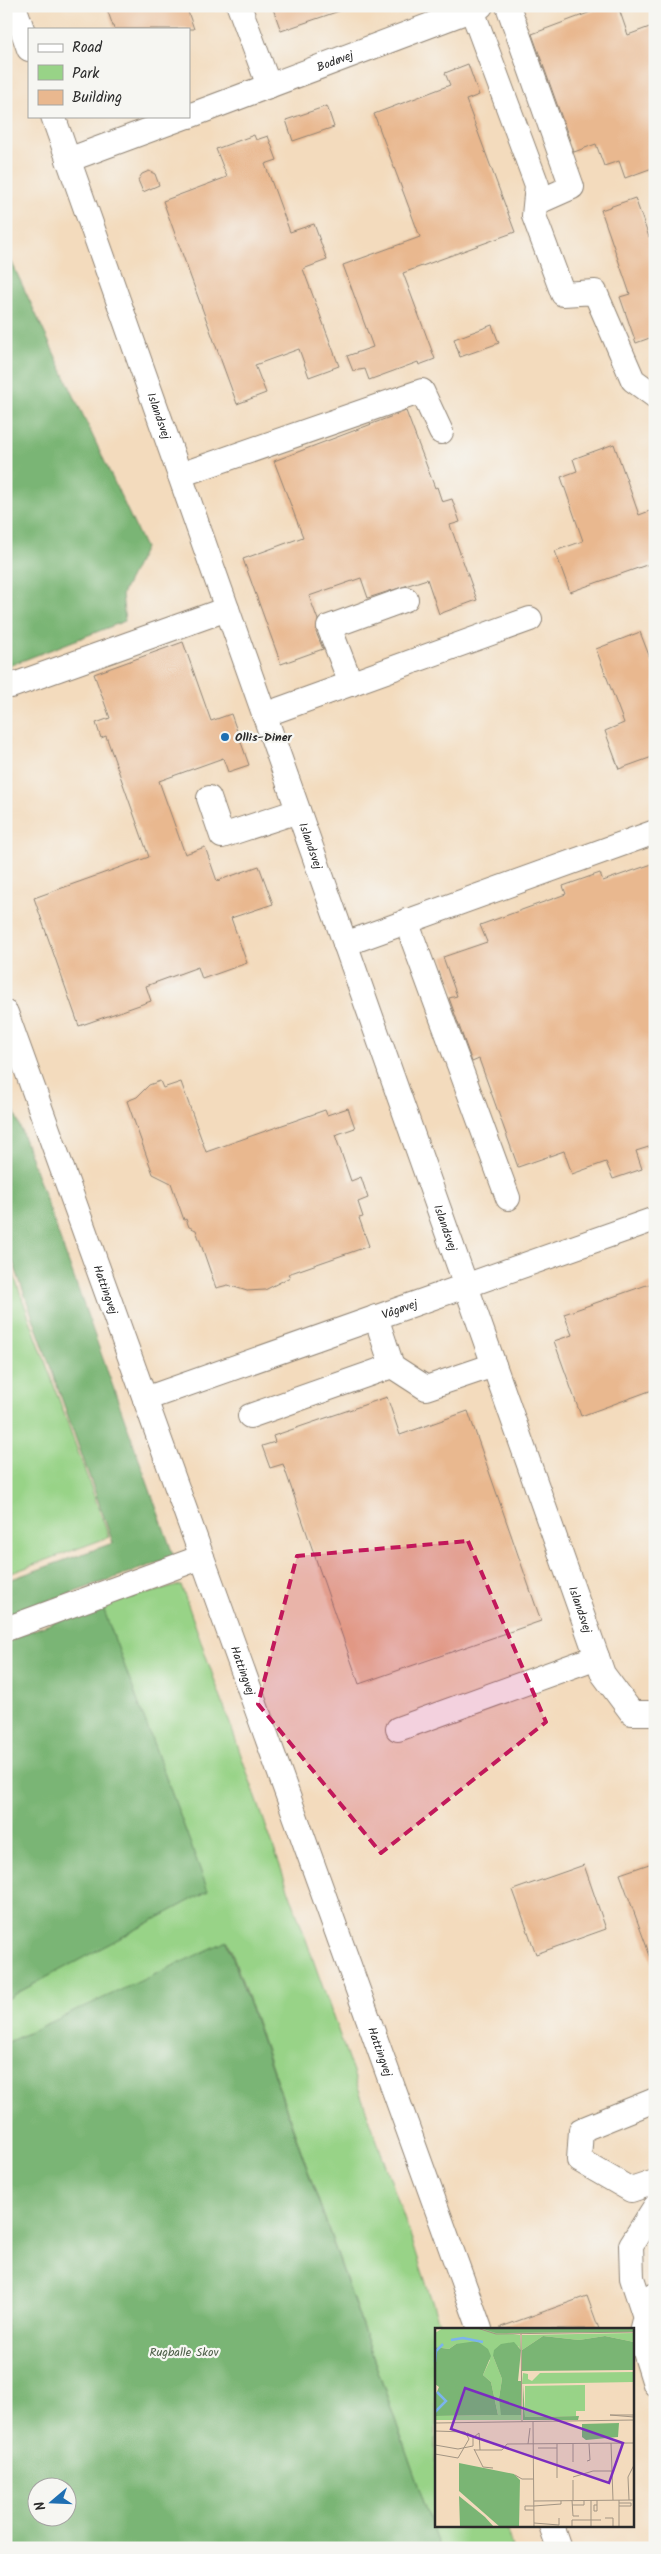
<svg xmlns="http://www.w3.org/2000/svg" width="661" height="2554" viewBox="0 0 661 2554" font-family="Kalam,sans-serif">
<rect width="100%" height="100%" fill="#f6f6f2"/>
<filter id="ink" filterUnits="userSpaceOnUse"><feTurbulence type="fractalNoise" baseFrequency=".02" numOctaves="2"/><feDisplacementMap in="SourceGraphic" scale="10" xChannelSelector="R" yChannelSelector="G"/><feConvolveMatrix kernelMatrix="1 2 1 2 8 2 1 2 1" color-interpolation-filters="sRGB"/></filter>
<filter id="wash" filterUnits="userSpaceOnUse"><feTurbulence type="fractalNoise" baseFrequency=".0096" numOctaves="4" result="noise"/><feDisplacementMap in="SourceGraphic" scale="20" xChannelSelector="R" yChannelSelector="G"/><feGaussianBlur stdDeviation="1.12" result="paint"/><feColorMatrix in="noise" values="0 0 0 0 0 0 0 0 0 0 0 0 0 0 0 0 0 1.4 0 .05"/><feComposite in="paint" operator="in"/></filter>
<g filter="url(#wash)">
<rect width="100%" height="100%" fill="#f3dbbd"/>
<g fill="#98d387" stroke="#627f59">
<path d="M6,1254L109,1537L6,1575Z"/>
<path d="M181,1585L411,2237L441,2329H436V2525H506L513,2548H440L228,1941L6,2043V1999L208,1891L102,1605Z"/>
</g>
<g fill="#7ab574" stroke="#527050" fill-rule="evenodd">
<path d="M6,250L145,548L122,594L125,621L6,667Z"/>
<path d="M6,1088L174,1557L6,1616V1581L113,1543L6,1242Z"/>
<path d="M102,1605L208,1891L6,1999V1640Z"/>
<path d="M227,1941L440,2548H6V2043ZM38,2486H68V2516H38Z"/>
</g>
<g id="blocks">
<g fill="#e9b88f">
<path d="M106,6H186L194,29H114Z"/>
<path d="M272,6H345V9L281,31Z"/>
<path d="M607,6H618L628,35L655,25V167L625,178L619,161L604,166L596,144L574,152L532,34Z"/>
<path d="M468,64L479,95L466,100L515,232L403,273L435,359L419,365L418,362L369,380L365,369L353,371L347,356L373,347L343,265L420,237L374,114L450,85L445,73Z"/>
<path d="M327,106L334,127L293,141L286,120Z"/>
<path d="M254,135L256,140L268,136L277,160L265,164L290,232L314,224L327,260L303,269L339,366L309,377L299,349L255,365L266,393L237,404L163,201L227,177L216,149Z"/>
<path d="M149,171L155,174L159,185L143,192L138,180L142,174Z"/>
<path d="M635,198L649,237L655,235V336L636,343L620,297L630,294L601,210Z"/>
<path d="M492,325L499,343L460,357L454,339Z"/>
<path d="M406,411L435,488L437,487L442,502L452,499L460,522L450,525L477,600L439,614L427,579L368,598L361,578L309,596L318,620L316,632L323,649L281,664L243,559L303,537L274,461Z"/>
<path d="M614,444L639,515L655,509V562L570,592L555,551L583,541L561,477L577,471L573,459Z"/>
<path d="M640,632L655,671V756L619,769L605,731L624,723L596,649Z"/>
<path d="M183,642L211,721L231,714L249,765L228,772L223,758L159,781L185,854L205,847L217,881L259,866L273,904L231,918L247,963L202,979L198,967L146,986L151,1001L79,1026L34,898L149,857L106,736L101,738L96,723L110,718L94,674Z"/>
<path d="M655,863V1145L636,1151L642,1169L613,1179L606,1162L572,1174L564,1151L518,1167L479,1059L472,1062L449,998L457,996L443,957L487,942L480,925L566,894L563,886L600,873L603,881Z"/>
<path d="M160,1081L163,1088L181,1082L206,1152L325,1110L327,1115L348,1108L355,1128L335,1135L351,1181L361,1177L368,1198L358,1202L363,1217L359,1218L369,1246L288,1274L290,1277L265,1290L247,1291L228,1285L216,1288L196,1230L189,1227L186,1219L184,1220L171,1183L153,1174L127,1101L137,1097L149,1085Z"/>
<path d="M655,1282V1389L581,1416L554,1341L572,1335L564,1314Z"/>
<path d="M387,1397L400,1435L468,1411L541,1621L359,1684L283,1464L270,1468L262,1446L275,1442L273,1436Z"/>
<path d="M655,1862V1964H653L620,1874Z"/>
<path d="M584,1865L606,1929L536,1954L513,1890Z"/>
<path d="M587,2296L599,2329H501V2327Z"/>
</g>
</g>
</g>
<g filter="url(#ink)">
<use href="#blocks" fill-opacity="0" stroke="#8f8374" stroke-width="1"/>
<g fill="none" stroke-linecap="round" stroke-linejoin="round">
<g stroke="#8f8374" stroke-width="26">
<g id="minor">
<path d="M14,6L29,49"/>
<path d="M239,6L269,86"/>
<path d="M508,6L572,187L545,199L536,196"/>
<path d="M472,10L537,185L534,216L563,294L595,292L633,380L655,396"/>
<path id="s1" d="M53,116L603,1674L632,1713H655"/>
<path id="s2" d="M189,116L481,6"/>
<path d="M68,160L187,116"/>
<path d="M180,475L422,391L441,432"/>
<path d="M351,684L329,627L406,599"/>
<path d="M11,686L227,609"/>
<path d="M264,715L530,619"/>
<path d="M209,798L222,836L298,811"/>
<path d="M406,921L508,1198"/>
<path d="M345,944L655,832"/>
<path id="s3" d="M6,1013L480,2329"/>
<path d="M376,1317L392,1366"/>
<path id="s4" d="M145,1399L655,1219"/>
<path d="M250,1416L392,1366L426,1388L494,1365"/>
<path d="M6,1629L202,1557"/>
<path d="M398,1729L597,1657"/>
<path d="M655,2100L581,2130L579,2160L631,2190L655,2182"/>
<path d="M655,2294L649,2300L640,2336L655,2384"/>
<path d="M645,2317L632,2278L631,2245L655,2207"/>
<path d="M551,2525L559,2548"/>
</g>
</g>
<use href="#minor" stroke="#fff" stroke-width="24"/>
</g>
</g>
<path fill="#c2185b" fill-opacity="0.2" stroke="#c2185b" stroke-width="4" stroke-dasharray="10 6" stroke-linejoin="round" d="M468,1541L546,1722L381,1853L258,1704L297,1556Z"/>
<circle fill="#1f6fb2" stroke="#f6f6f2" stroke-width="2" cx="225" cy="737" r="5"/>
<g text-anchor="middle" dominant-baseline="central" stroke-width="4.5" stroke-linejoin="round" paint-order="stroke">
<g font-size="12" fill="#2b2b2b" stroke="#f6f6f2">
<text stroke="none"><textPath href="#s2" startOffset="156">Bodøvej</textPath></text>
<text stroke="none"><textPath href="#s1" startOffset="318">Islandsvej</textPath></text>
<text stroke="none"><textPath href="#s1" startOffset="774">Islandsvej</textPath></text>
<text stroke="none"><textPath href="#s1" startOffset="1179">Islandsvej</textPath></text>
<text stroke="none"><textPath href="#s3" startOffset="294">Hattingvej</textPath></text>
<text stroke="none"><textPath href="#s4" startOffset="270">Vågøvej</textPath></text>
<text stroke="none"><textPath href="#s1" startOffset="1584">Islandsvej</textPath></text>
<text stroke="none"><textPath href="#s3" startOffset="699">Hattingvej</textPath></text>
<text stroke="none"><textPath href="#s3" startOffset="1104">Hattingvej</textPath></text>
</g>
<g font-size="12" font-weight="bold" fill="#2b2b2b" stroke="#f6f6f2" text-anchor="start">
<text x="235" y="737">Ollis-Diner</text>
</g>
<g font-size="12" fill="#4c5d47" stroke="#f6f6f2">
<text x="184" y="2352">Rugballe Skov</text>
</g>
</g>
<g transform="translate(435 2328)">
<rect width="199" height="199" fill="#f3dbbd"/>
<path d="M8,0H40L85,7L86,22L83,18L58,28L67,51L64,70L86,87V92H0V88L63,87L56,54L48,47L55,32L21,16L14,21L0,19V5ZM199,5V14L170,8L144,12L108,8L87,22V7ZM199,44V54L87,56L88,45L93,46V51L97,53L105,45ZM150,57V83H141V88L90,89V58Z" fill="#98d387"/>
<path d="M45,0H199V4L61,5ZM108,8L144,12L170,8L199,14V42L87,43V22ZM42,13L53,21L56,28L48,47L56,54L63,87L0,88V68L4,59L0,56V19L14,21L21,16ZM79,14L86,22L83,53H86V87H66L64,70L67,51L58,28L59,22L66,16ZM88,56L90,89L144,88L143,92H88ZM184,95L183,109L151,112L147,109V96ZM24,135L79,146L85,152L84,199H65L24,163ZM24,168L50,189L59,199H25Z" fill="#7ab574"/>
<path fill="none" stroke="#7cb4ec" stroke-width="2.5" d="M16,12L28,10L48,14M0,34L1,23L8,16M0,84L11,73L2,64"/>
<path fill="none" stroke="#a39583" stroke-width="1" d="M42,0L61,6L199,4M86,6L87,94M175,87L199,89M175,87H199M98,94L99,199M0,95L199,92M0,103L30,104L34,111L23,130L0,126M39,109L44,105L45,122M176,115L178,172M93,116L95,100M122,116V150M138,116V134M0,117L23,121L38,118V108L32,105M103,120H122M39,121L48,139L58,140M39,122H67L72,116L199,115M152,133L155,132L154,116M80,147L87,151H99M138,149L158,143H177M138,152V172M137,172L138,188H144M156,172V199M162,172V183H159V177H162M184,172V199M194,172L193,149L199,137M99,173L199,172M184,175H196V178H184M137,177H149V172M99,178L126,176V173M99,178H90V182H99M170,190H178V199M99,195L124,197V190M137,199V192H166"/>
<path fill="#7b2cbf" fill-opacity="0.15" stroke="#7b2cbf" stroke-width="2.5" d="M30,60L188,115L174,155L16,101Z"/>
<rect width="199" height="199" fill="none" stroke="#2b2b2b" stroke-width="2.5"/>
</g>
<rect width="661" height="2554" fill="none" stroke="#f6f6f2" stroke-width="25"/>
<rect x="28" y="28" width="162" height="90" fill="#f6f6f2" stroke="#a5a5a2"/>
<rect x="38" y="44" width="25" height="8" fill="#ffffff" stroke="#a5a5a2"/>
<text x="72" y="52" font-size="15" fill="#2b2b2b">Road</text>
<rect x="38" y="65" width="25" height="15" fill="#98d387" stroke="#a5a5a2"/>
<text x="72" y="78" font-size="15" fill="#2b2b2b">Park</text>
<rect x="38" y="90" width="25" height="15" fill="#e9b88f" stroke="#a5a5a2"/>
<text x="72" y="102" font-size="15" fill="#2b2b2b">Building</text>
<g transform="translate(52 2502) rotate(251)"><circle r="24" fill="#f6f6f2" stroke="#a5a5a2"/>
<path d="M0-4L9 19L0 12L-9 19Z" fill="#1f6fb2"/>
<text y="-8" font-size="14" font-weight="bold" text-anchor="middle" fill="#2b2b2b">N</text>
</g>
</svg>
